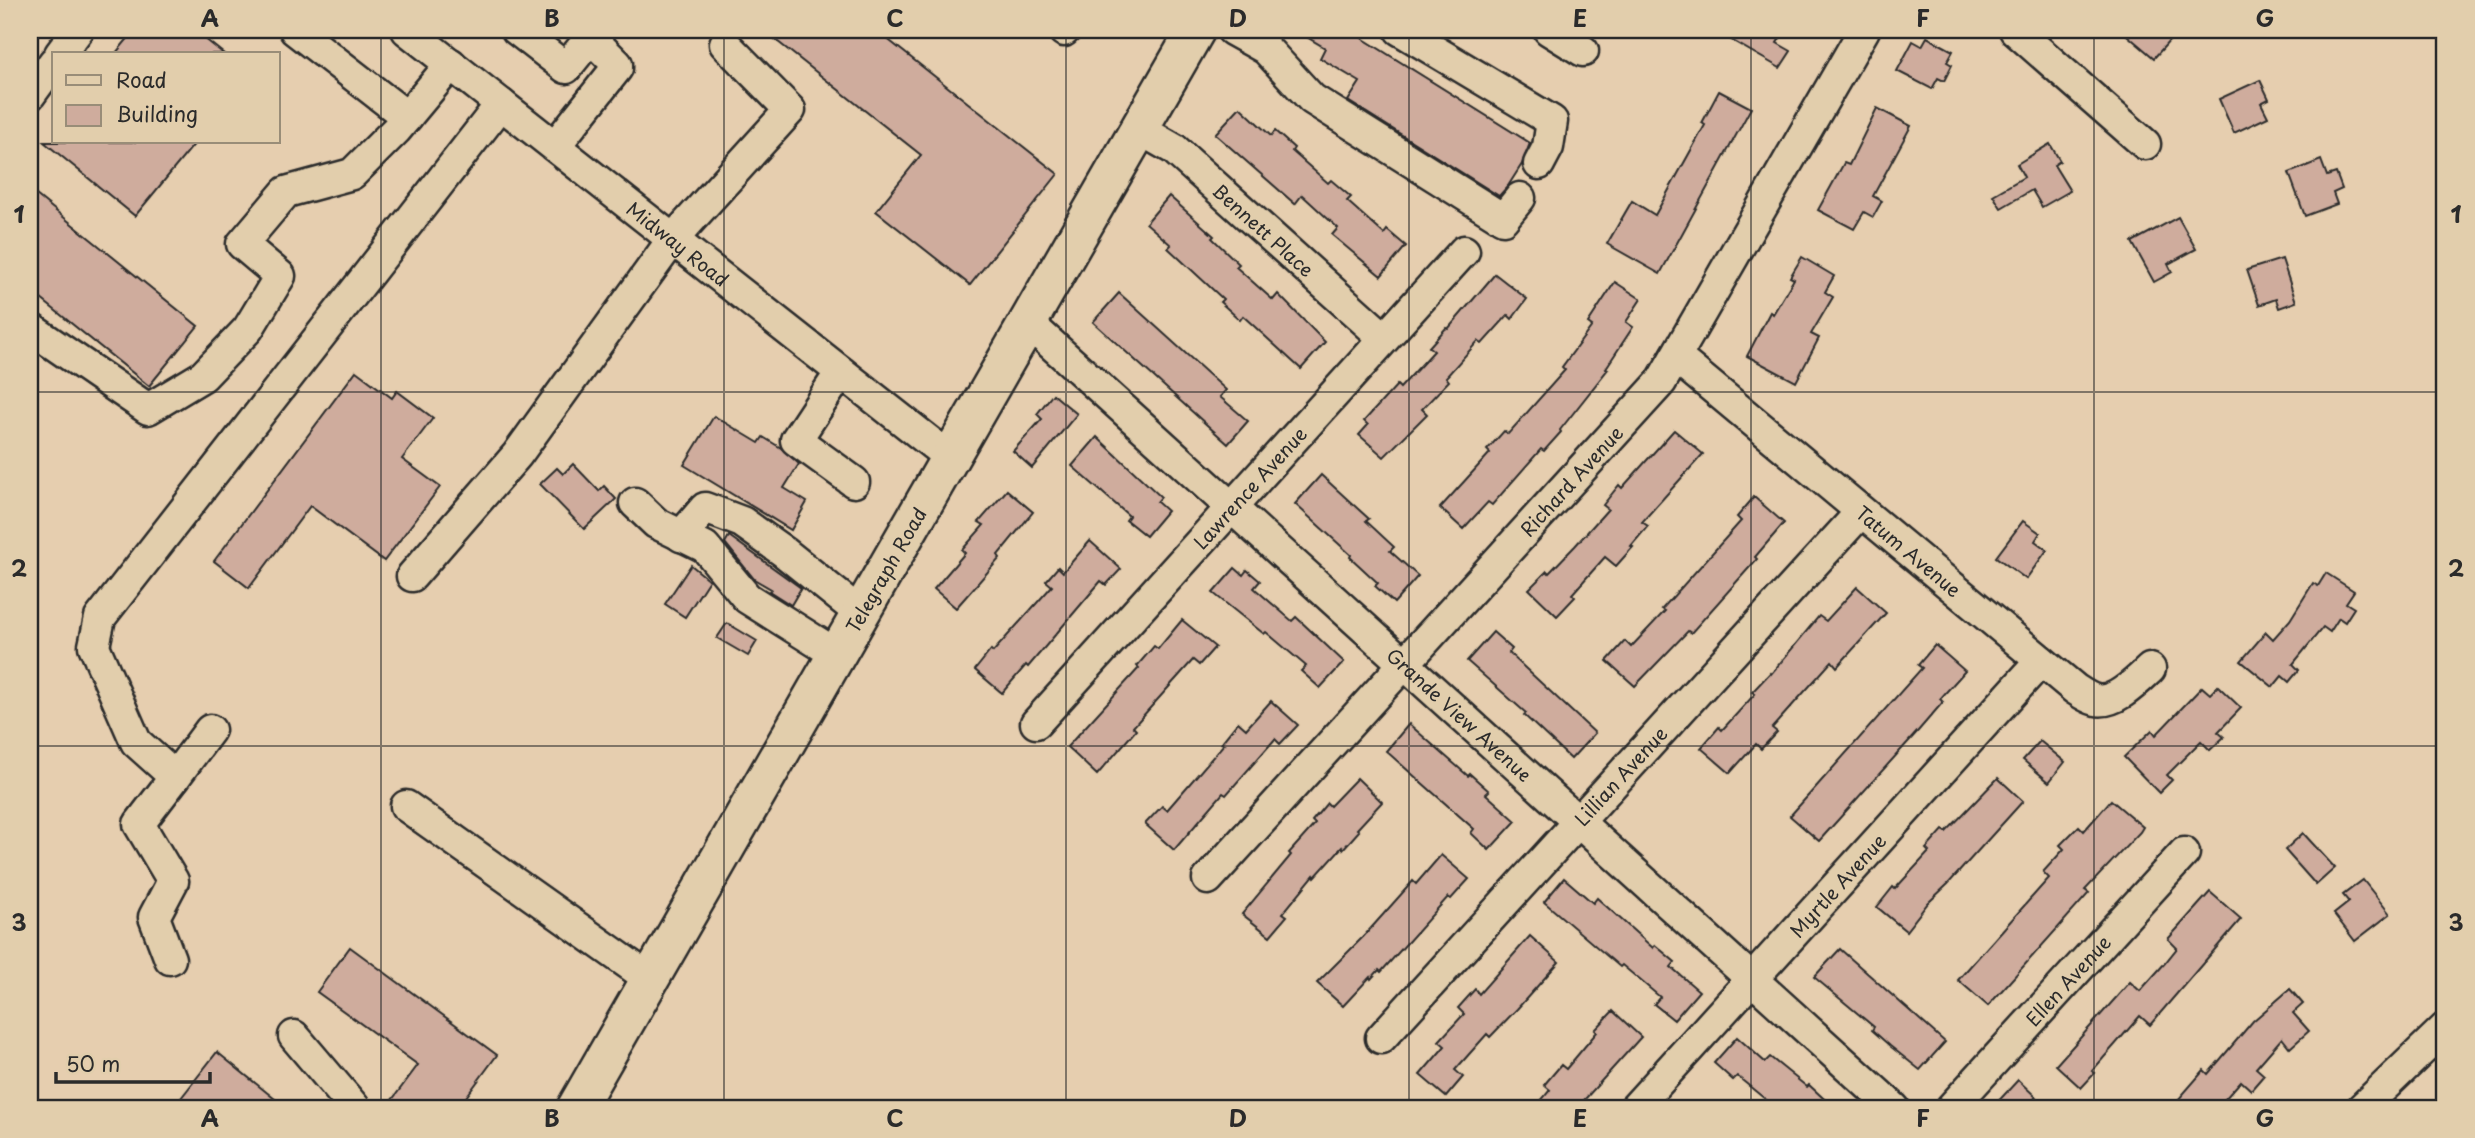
<svg xmlns="http://www.w3.org/2000/svg" width="2475" height="1138" viewBox="0 0 2475 1138" font-family="'Playpen Sans',sans-serif">
<rect width="100%" height="100%" fill="#e6ceaf"/>
<filter id="ink" filterUnits="userSpaceOnUse"><feTurbulence type="fractalNoise" baseFrequency=".0143" numOctaves="2"/><feDisplacementMap in="SourceGraphic" scale="14" xChannelSelector="R" yChannelSelector="G"/><feConvolveMatrix kernelMatrix="1 2 1 2 8 2 1 2 1" color-interpolation-filters="sRGB"/></filter>
<g filter="url(#ink)">
<g fill="#cfac9d" stroke="#2b2b2b" stroke-width="2">
<path d="M135,30H194L224,54H115Z"/>
<path d="M763,30H876L1058,174L970,285L876,211L921,155Z"/>
<path d="M1295,30H1349L1530,143L1522,164L1508,186L1499,196L1348,101L1360,82L1320,58L1325,48Z"/>
<path d="M1714,30H1785L1777,43L1791,51L1780,68Z"/>
<path d="M2121,30H2179L2154,58Z"/>
<path d="M1927,37L1953,51L1947,62L1952,65L1944,81L1938,78L1932,89L1897,71L1913,41L1922,46Z"/>
<path d="M2260,80L2269,99L2261,103L2268,117L2234,133L2219,99Z"/>
<path d="M1719,91L1751,108L1660,274L1607,244L1632,201L1655,215L1705,125L1702,123Z"/>
<path d="M1240,107L1271,136L1275,131L1294,148L1292,151L1328,183L1331,180L1351,197L1347,201L1384,234L1387,230L1406,246L1381,276L1332,235L1338,228L1302,195L1295,204L1215,134Z"/>
<path d="M1877,108L1911,126L1873,196L1882,201L1873,217L1864,212L1854,229L1818,210L1844,163L1849,165Z"/>
<path d="M44,142H196L135,216Z"/>
<path d="M2050,144L2060,161L2054,165L2070,191L2042,207L2032,190L2001,208L1993,195L2024,177L2017,164Z"/>
<path d="M2321,160L2327,176L2336,173L2342,189L2333,193L2337,204L2305,216L2289,173Z"/>
<path d="M30,190L198,326L149,386L30,290Z"/>
<path d="M1169,196L1214,236L1212,238L1239,264L1236,267L1273,300L1278,294L1325,342L1301,369L1243,316L1240,320L1220,302L1223,299L1168,248L1171,245L1146,223Z"/>
<path d="M2178,217L2196,249L2168,264L2172,272L2154,282L2132,242Z"/>
<path d="M1802,257L1834,276L1825,292L1833,297L1811,334L1819,338L1796,382L1747,356L1770,312L1773,314L1794,279L1790,277Z"/>
<path d="M2282,259L2296,302L2279,308L2276,299L2259,305L2247,270Z"/>
<path d="M1495,274L1527,299L1512,319L1508,315L1482,344L1478,341L1446,377L1449,381L1422,409L1427,414L1384,457L1359,435L1368,425L1364,421L1397,385L1400,388L1434,351L1429,347L1446,328L1448,329Z"/>
<path d="M1615,282L1641,299L1626,322L1633,327L1606,368L1608,369L1560,430L1561,432L1544,451L1541,449L1492,505L1488,502L1463,529L1440,508L1490,453L1487,450L1504,431L1508,434L1565,370L1562,367L1592,326L1588,323Z"/>
<path d="M1119,293L1226,390L1220,397L1248,421L1228,444L1093,322Z"/>
<path d="M356,371L392,398L397,391L433,418L402,459L440,487L384,561L310,506L249,588L214,561Z"/>
<path d="M1053,394L1077,414L1032,468L1013,451L1042,419L1037,414Z"/>
<path d="M714,416L759,443L763,437L781,448L799,464L784,488L807,502L791,530L684,465Z"/>
<path d="M1674,430L1703,454L1642,522L1648,526L1631,546L1633,547L1616,566L1605,557L1572,594L1575,597L1557,616L1529,589L1547,571L1549,573L1575,546L1608,509L1603,505L1619,485L1622,488Z"/>
<path d="M1097,437L1161,497L1157,502L1167,511L1146,536L1126,520L1129,516L1072,466Z"/>
<path d="M573,464L599,491L604,486L616,499L584,529L540,484L557,468L563,474Z"/>
<path d="M1321,475L1369,519L1366,521L1394,547L1390,551L1418,576L1394,603L1375,586L1378,583L1350,557L1351,555L1295,504Z"/>
<path d="M1007,490L1033,512L998,555L1000,558L956,608L934,589L965,553L962,550L984,525L979,522Z"/>
<path d="M1754,497L1784,523L1755,557L1757,559L1691,633L1688,631L1635,686L1607,661L1625,641L1631,647L1665,611L1662,609L1741,521L1737,517Z"/>
<path d="M2023,521L2040,533L2035,541L2047,550L2026,579L1996,557Z"/>
<path d="M729,536L801,588L791,605L769,591L771,589L754,579L725,543Z"/>
<path d="M1090,541L1121,569L1106,585L1101,581L1028,667L1026,665L1002,693L975,670L991,650L993,652L1052,586L1046,581L1058,567L1063,572Z"/>
<path d="M691,565L709,580L685,617L665,604Z"/>
<path d="M1235,568L1243,575L1247,570L1260,581L1254,588L1292,621L1296,617L1344,662L1320,688L1301,671L1306,666L1266,632L1264,634L1213,593Z"/>
<path d="M2326,573L2354,591L2346,603L2354,608L2345,622L2339,618L2330,632L2323,627L2293,664L2299,670L2289,682L2282,676L2273,687L2241,661L2266,632L2273,639L2290,620L2313,583L2318,586Z"/>
<path d="M1857,587L1886,613L1837,667L1832,661L1772,728L1777,732L1761,749L1756,744L1730,773L1701,748L1719,727L1722,730L1755,694L1752,692L1770,673L1771,674L1819,616L1826,621Z"/>
<path d="M1182,620L1215,647L1199,665L1193,660L1133,727L1136,730L1097,775L1067,747L1139,668L1137,666L1154,646L1158,649Z"/>
<path d="M727,623L757,641L748,656L717,638Z"/>
<path d="M1493,632L1512,649L1509,653L1595,733L1571,759L1524,715L1526,713L1467,661Z"/>
<path d="M1935,645L1965,671L1940,699L1943,702L1918,731L1819,841L1790,816L1922,668L1918,665Z"/>
<path d="M2218,686L2241,708L2218,732L2224,737L2210,750L2201,741L2167,775L2172,780L2159,793L2124,757L2152,730L2156,735L2202,687L2210,694Z"/>
<path d="M1271,701L1298,725L1280,744L1275,739L1226,795L1223,793L1174,850L1145,824L1162,806L1167,810L1224,744L1221,743L1238,722L1246,729Z"/>
<path d="M1409,724L1468,776L1470,774L1489,791L1486,794L1516,821L1489,850L1471,833L1474,829L1386,751Z"/>
<path d="M2040,741L2065,762L2049,782L2023,760Z"/>
<path d="M1357,778L1382,802L1357,829L1359,831L1343,849L1342,847L1315,877L1314,875L1283,913L1287,916L1270,936L1242,914L1291,855L1289,853L1315,824L1312,821L1327,803L1330,806Z"/>
<path d="M1998,778L2023,801L1948,884L1928,903L1906,931L1877,907L1893,887L1895,889L1929,852L1926,849L1943,830L1946,832Z"/>
<path d="M2111,800L2143,827L2140,832L2085,890L2089,893L1988,1006L1958,980L2049,878L2043,872L2064,849L2060,845L2079,826L2084,831Z"/>
<path d="M2303,833L2335,868L2316,885L2285,850Z"/>
<path d="M1441,855L1469,879L1451,899L1448,897L1381,972L1379,970L1371,979L1370,977L1343,1006L1317,983L1364,936L1413,881L1416,884Z"/>
<path d="M1564,878L1593,903L1597,898L1653,948L1655,945L1675,962L1671,967L1699,991L1674,1020L1654,1004L1660,997L1622,965L1620,967L1544,902Z"/>
<path d="M2363,880L2390,914L2355,941L2334,914L2349,902L2343,895Z"/>
<path d="M2210,892L2241,919L2150,1025L2140,1016L2092,1071L2095,1073L2081,1088L2056,1065L2130,982L2140,991L2165,963L2177,948L2168,939Z"/>
<path d="M1530,936L1559,962L1517,1009L1490,1037L1487,1034L1455,1070L1463,1077L1446,1097L1420,1075L1445,1046L1439,1041L1464,1014L1458,1008L1475,989L1479,994Z"/>
<path d="M350,947L497,1055L458,1108H386L418,1065L317,992Z"/>
<path d="M1840,949L1945,1042L1920,1070L1890,1046L1872,1030L1874,1027L1814,977Z"/>
<path d="M2290,989L2303,1004L2293,1013L2309,1031L2290,1048L2282,1038L2256,1068L2264,1075L2251,1090L2241,1081L2217,1108H2186L2177,1101L2204,1070L2208,1074L2253,1021Z"/>
<path d="M1613,1011L1641,1037L1577,1108H1535L1550,1090L1544,1085L1561,1065L1566,1069L1597,1032L1595,1030Z"/>
<path d="M1737,1037L1765,1062L1770,1057L1807,1087L1809,1085L1834,1108H1776L1737,1076L1733,1080L1714,1063Z"/>
<path d="M217,1052L286,1108H194L181,1098Z"/>
<path d="M2018,1080L2036,1097L2026,1108H1992Z"/>
</g>
<g fill="none" stroke-linecap="round" stroke-linejoin="round">
<g stroke="#2b2b2b" stroke-width="35">
<g id="minor">
<path d="M295,30L407,117"/>
<path id="s1" d="M407,30L949,457"/>
<path d="M517,30L566,68L591,37L598,40L597,44L617,64V68L555,146"/>
<path d="M1232,30L1266,49L1312,99L1503,219L1520,198"/>
<path d="M1400,30L1552,121L1548,147L1539,164"/>
<path d="M1549,30L1583,51"/>
<path d="M2015,30L2145,144"/>
<path d="M1064,31L1065,30"/>
<path d="M60,54L78,30"/>
<path d="M30,95L54,62"/>
<path id="s2" d="M1139,129L1174,149L1383,337"/>
<path id="s3" d="M1027,322L1894,1108"/>
<path d="M30,328L148,409L203,376L248,329L280,276L242,244L286,192L352,174L396,130L451,64"/>
<path id="s4" d="M1676,357L2075,689C2081,693 2088,698 2096,700C2115,704 2137,681 2150,669"/>
<path d="M841,372L796,440L854,482"/>
<path d="M635,503L656,523L705,547L747,598L836,654"/>
<path d="M681,536L705,508L742,522L784,552L860,613"/>
<path d="M412,576L517,455L673,239L790,110L725,44"/>
<path id="s5" d="M1036,723L1464,251"/>
<path d="M175,777L210,730"/>
<path d="M406,806L650,979"/>
<path id="s6" d="M1208,879L1661,382L1864,30"/>
<path d="M170,959L154,917L173,881L139,824L175,777L136,742L94,646L100,618L501,104"/>
<path d="M294,1036L355,1108"/>
<path id="s7" d="M1381,1038L1861,512"/>
<path id="s8" d="M1635,1108L2041,661"/>
<path id="s9" d="M1951,1108L2184,853"/>
<path d="M2362,1108L2445,1028"/>
</g>
</g>
<g stroke="#2b2b2b" stroke-width="42">
<g id="major">
<path id="s10" d="M576,1108L1196,30"/>
</g>
</g>
<use href="#minor" stroke="#e2ceac" stroke-width="30"/>
<use href="#major" stroke="#e2ceac" stroke-width="37"/>
</g>
</g>
<path fill="none" stroke="#2b2b2b" stroke-width="2" stroke-opacity="0.55" d="M381,30V1108M724,30V1108M1066,30V1108M1409,30V1108M1751,30V1108M2094,30V1108M30,392H2445M30,746H2445"/>
<g text-anchor="middle" dominant-baseline="central" stroke-width="5" stroke-linejoin="round" paint-order="stroke">
<g font-size="19" fill="#2b2b2b" stroke="#e2ceac">
<text stroke="none"><textPath href="#s2" startOffset="161">Bennett Place</textPath></text>
<text stroke="none"><textPath href="#s1" startOffset="345">Midway Road</textPath></text>
<text stroke="none"><textPath href="#s6" startOffset="539">Richard Avenue</textPath></text>
<text stroke="none"><textPath href="#s5" startOffset="318">Lawrence Avenue</textPath></text>
<text stroke="none"><textPath href="#s4" startOffset="303">Tatum Avenue</textPath></text>
<text stroke="none"><textPath href="#s10" startOffset="621">Telegraph Road</textPath></text>
<text stroke="none"><textPath href="#s3" startOffset="584">Grande View Avenue</textPath></text>
<text stroke="none"><textPath href="#s7" startOffset="355">Lillian Avenue</textPath></text>
<text stroke="none"><textPath href="#s8" startOffset="301">Myrtle Avenue</textPath></text>
<text stroke="none"><textPath href="#s9" startOffset="173">Ellen Avenue</textPath></text>
</g>
</g>
<rect width="2475" height="1138" fill="none" stroke="#e2ceac" stroke-width="77"/>
<rect x="52" y="52" width="228" height="91" fill="#e2ceac" stroke="#998d78" stroke-width="2"/>
<rect x="66" y="75" width="35" height="10" fill="#e2ceac" stroke="#998d78" stroke-width="2"/>
<text x="116" y="88" font-size="21" fill="#2b2b2b">Road</text>
<rect x="66" y="105" width="35" height="21" fill="#cfac9d" stroke="#998d78" stroke-width="2"/>
<text x="116" y="122" font-size="21" fill="#2b2b2b">Building</text>
<path d="M56 1072v10h154v-10" fill="none" stroke="#2b2b2b" stroke-width="3.5"/>
<text x="66" y="1072" font-size="21" fill="#2b2b2b" stroke="#e2ceac" stroke-width="5" paint-order="stroke">50 m</text>
<rect x="38" y="38" width="2398" height="1062" fill="none" stroke="#2b2b2b" stroke-width="2.5"/>
<g font-size="23" text-anchor="middle" font-weight="bold" fill="#2b2b2b">
<text x="210" y="27">A</text>
<text x="552" y="27">B</text>
<text x="895" y="27">C</text>
<text x="1238" y="27">D</text>
<text x="1580" y="27">E</text>
<text x="1923" y="27">F</text>
<text x="2265" y="27">G</text>
<text x="19" y="223">1</text>
<text x="2456" y="223">1</text>
<text x="19" y="577">2</text>
<text x="2456" y="577">2</text>
<text x="19" y="931">3</text>
<text x="2456" y="931">3</text>
<text x="210" y="1127">A</text>
<text x="552" y="1127">B</text>
<text x="895" y="1127">C</text>
<text x="1238" y="1127">D</text>
<text x="1580" y="1127">E</text>
<text x="1923" y="1127">F</text>
<text x="2265" y="1127">G</text>
</g>
</svg>
